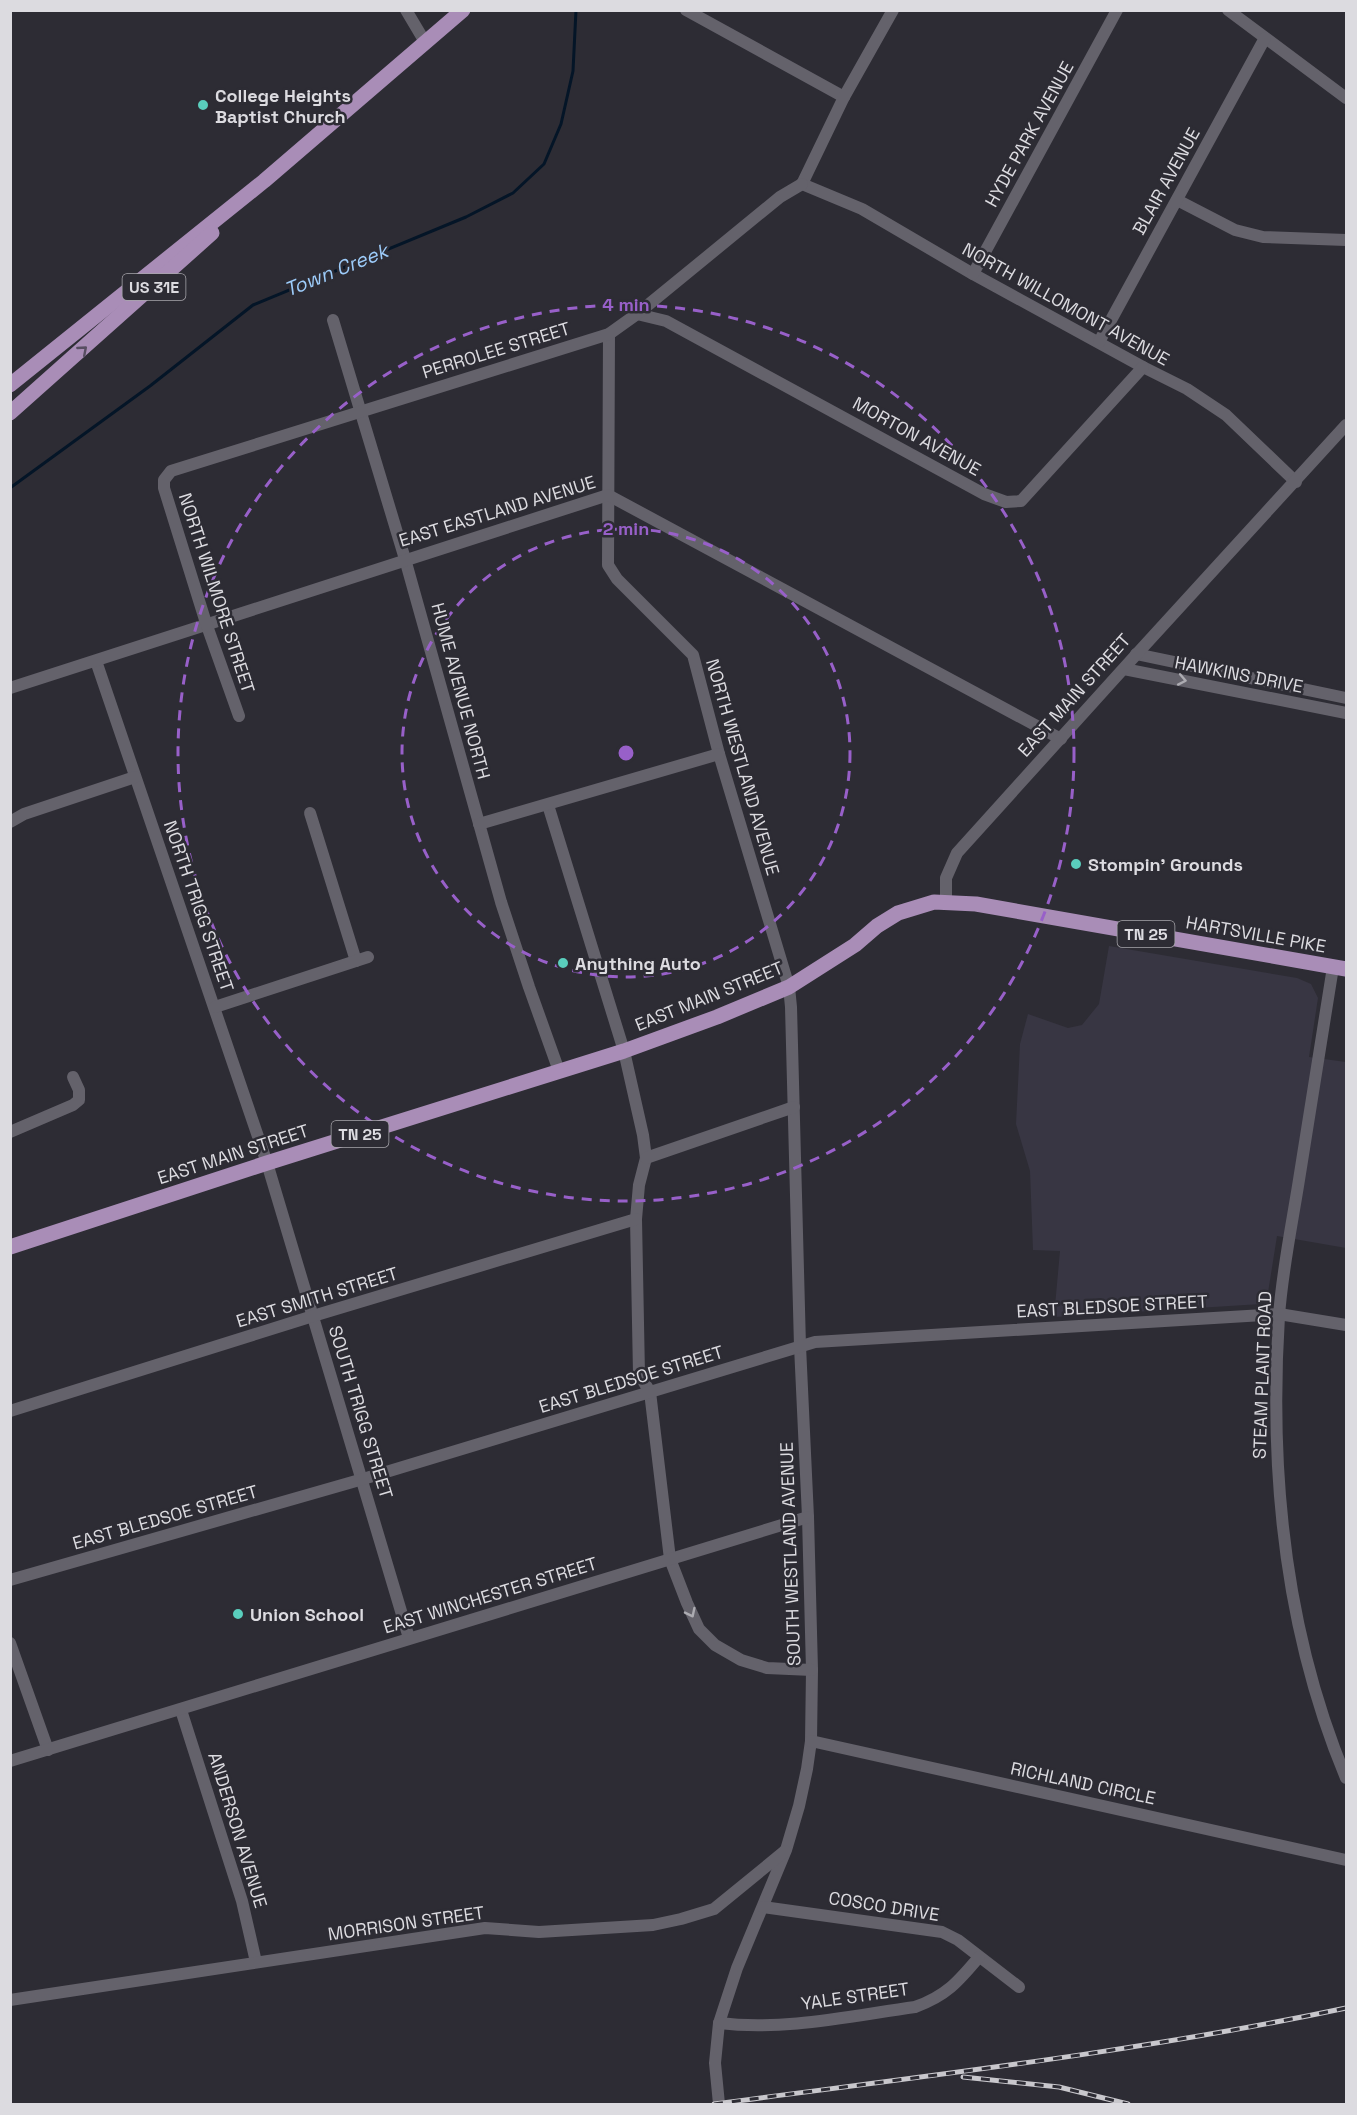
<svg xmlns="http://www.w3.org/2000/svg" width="1357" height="2115" viewBox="0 0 1357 2115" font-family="'Space Grotesk',sans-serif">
<rect width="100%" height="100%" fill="#2d2c34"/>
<path fill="#383643" d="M1109,946L1297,978L1311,984L1318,998L1309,1057L1346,1062V1248L1277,1236L1267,1299L1261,1304L1054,1317L1060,1251L1033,1250L1030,1171L1016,1124L1020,1044L1028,1014L1068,1028L1082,1025L1099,1004Z"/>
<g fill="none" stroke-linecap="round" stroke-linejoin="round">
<path stroke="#041527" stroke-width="3" d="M10,488L150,386L253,305L466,217L513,193L544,164L561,124L573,71L576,10"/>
<g stroke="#64626b" stroke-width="12">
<path d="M406,10L425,42"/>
<path d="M686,10L844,97"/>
<path d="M1228,10L1346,98"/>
<path d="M802,184L862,209L973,274L1143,367L1187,389L1226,415L1296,482"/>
<path d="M802,184L844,97L893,10"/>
<path d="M1177,200L1235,230L1263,237L1346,240"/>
<path d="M973,274L1117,10"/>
<path d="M637,314L666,321L984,494L1006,502L1021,501L1143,367"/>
<path d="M333,320L405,559L501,902L529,987L559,1071"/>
<path d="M609,334L608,565L617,579L693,655L719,754L789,987L791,1007L800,1346L808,1517L812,1670L811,1741L807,1769L799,1806L786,1850L737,1968L719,2023L715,2063L719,2104"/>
<path d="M1099,342L1265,38"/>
<path d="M1136,654L1346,698"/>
<path d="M96,661L267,1163L409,1638"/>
<path d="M1124,669L1346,713"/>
<path d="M10,688L608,495L1061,739"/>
<path d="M239,716L206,623L164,488V480L171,471L609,334L637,314L780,197L802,184"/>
<path d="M548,805L624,1051L643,1135L646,1158L639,1185L636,1219L639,1374L650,1392L670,1559L687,1603L699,1629L715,1645L741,1660L767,1668L812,1670"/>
<path d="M310,813L356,961"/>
<path d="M10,822L24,814L135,777"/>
<path d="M479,824L719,754"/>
<path d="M946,901V878L957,853L1134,657L1346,425"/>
<path d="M1333,967C1321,1040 1309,1113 1298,1186C1291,1229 1282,1273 1279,1316C1269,1474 1285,1632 1346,1778"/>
<path d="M215,1007L368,957"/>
<path d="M10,1132L73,1105L79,1100V1090L73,1077"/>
<path d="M646,1158L794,1107"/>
<path d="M10,1411L313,1316L636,1219"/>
<path d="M10,1580L363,1479L815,1342L1279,1314L1346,1325"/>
<path d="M10,1643L48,1750"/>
<path d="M181,1710L242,1901L256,1962"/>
<path d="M811,1741L1346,1860"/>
<path d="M10,1761L808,1517"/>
<path d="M763,1907L942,1932L958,1940L1019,1987"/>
<path d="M10,2000L485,1928L539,1932L653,1925L681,1919L714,1909L785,1851"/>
<path d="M719,2023C784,2031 850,2016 915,2007C946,1996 958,1982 979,1957"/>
</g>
<g stroke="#a98db7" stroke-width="15">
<path d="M10,385L264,181L463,10"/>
<path d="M10,413L212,233"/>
<path d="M10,1247L267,1163L624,1051L717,1017L789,987L855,945L877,926L898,913L934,902L976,904L1346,969"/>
</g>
<g stroke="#c8c7cc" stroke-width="5">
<g id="rail">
<path d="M963,2077L1059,2087L1128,2104"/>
<path d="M714,2104C925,2076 1138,2052 1346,2008"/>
</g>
</g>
<use href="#rail" stroke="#2d2c34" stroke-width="3" stroke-dasharray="9" stroke-linecap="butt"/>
</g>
<defs><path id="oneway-chevron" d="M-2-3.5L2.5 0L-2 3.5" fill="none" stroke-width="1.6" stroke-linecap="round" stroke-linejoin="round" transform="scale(1.5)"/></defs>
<use stroke="#584e62" href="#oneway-chevron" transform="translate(83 350) rotate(-41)"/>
<g stroke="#acabb1">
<use href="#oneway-chevron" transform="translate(1182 680) rotate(11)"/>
<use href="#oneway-chevron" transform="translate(691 1613) rotate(64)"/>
</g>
<g fill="none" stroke="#9860c9" stroke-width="3" stroke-dasharray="10 8">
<circle cx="626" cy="753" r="224"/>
<circle cx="626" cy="753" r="448"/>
</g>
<g fill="#5acebd" stroke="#2d2c34" stroke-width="2">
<circle cx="203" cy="105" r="6"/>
<circle cx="1076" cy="864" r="6"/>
<circle cx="563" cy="963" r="6"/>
<circle cx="238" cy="1614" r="6"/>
</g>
<g text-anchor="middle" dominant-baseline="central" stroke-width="5" stroke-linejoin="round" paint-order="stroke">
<g fill="#2d2c34" stroke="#a8a6ac" stroke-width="1.5">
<rect x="122.5" y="274" width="63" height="26" rx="4.5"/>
<rect x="1117.5" y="921" width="57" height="26" rx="4.5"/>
<rect x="331.5" y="1121" width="57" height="26" rx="4.5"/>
</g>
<g font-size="16" font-weight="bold" fill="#dcdbe0">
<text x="154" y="287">US 31E</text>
<text x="1146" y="934">TN 25</text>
<text x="360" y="1134">TN 25</text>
</g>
<g font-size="18" font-weight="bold" fill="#dcdbe0" stroke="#2d2c34" text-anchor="start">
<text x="215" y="95">College Heights<tspan x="215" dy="21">Baptist Church</tspan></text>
<text x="1088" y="864">Stompin’ Grounds</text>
<text x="575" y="963">Anything Auto</text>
<text x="250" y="1614">Union School</text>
</g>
<g font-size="18" fill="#dcdbe0" stroke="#2d2c34">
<text transform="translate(1029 134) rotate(-61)">HYDE PARK AVENUE</text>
<text transform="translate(1166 181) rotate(-61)">BLAIR AVENUE</text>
<text transform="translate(1066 304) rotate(29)">NORTH WILLOMONT AVENUE</text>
<text transform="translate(496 350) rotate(-17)">PERROLEE STREET</text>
<text transform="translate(917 436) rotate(29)">MORTON AVENUE</text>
<text transform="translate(497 511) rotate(-17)">EAST EASTLAND AVENUE</text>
<text transform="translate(217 593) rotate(72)">NORTH WILMORE STREET</text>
<text transform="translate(1239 674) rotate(11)">HAWKINS DRIVE</text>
<text transform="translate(461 691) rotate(75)">HUME AVENUE NORTH</text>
<text transform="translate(1074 695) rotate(-48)">EAST MAIN STREET</text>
<text transform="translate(743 767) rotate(74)">NORTH WESTLAND AVENUE</text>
<text transform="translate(199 906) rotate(71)">NORTH TRIGG STREET</text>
<text transform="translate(1256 934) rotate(10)">HARTSVILLE PIKE</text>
<text transform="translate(709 996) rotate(-22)">EAST MAIN STREET</text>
<text transform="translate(233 1154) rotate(-18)">EAST MAIN STREET</text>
<text transform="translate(317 1297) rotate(-17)">EAST SMITH STREET</text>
<text transform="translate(1112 1306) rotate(-3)">EAST BLEDSOE STREET</text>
<text transform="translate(1262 1375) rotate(-88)">STEAM PLANT ROAD</text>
<text transform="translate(631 1379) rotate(-17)">EAST BLEDSOE STREET</text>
<text transform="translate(361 1412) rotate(73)">SOUTH TRIGG STREET</text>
<text transform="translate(165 1517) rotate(-16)">EAST BLEDSOE STREET</text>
<text transform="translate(790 1554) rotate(-92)">SOUTH WESTLAND AVENUE</text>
<text transform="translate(490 1595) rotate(-17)">EAST WINCHESTER STREET</text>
<text transform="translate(1083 1783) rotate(12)">RICHLAND CIRCLE</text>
<text transform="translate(238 1830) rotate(73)">ANDERSON AVENUE</text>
<text transform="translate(884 1906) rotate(9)">COSCO DRIVE</text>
<text transform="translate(406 1923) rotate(-8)">MORRISON STREET</text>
<text transform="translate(855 1996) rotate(-8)">YALE STREET</text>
</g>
<g font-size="20" font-style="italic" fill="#9dccfa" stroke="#2d2c34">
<text transform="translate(336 270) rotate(-22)">Town Creek</text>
</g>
</g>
<circle cx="626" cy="753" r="9" fill="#9860c9" stroke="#2d2c34" stroke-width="3"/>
<g font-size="18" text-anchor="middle" font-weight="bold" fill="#9860c9" stroke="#2d2c34" stroke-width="5" stroke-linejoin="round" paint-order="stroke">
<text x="626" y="311">4 min</text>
<text x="626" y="535">2 min</text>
</g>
<rect width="1357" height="2115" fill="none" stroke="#dcdbe0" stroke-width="24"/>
</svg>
